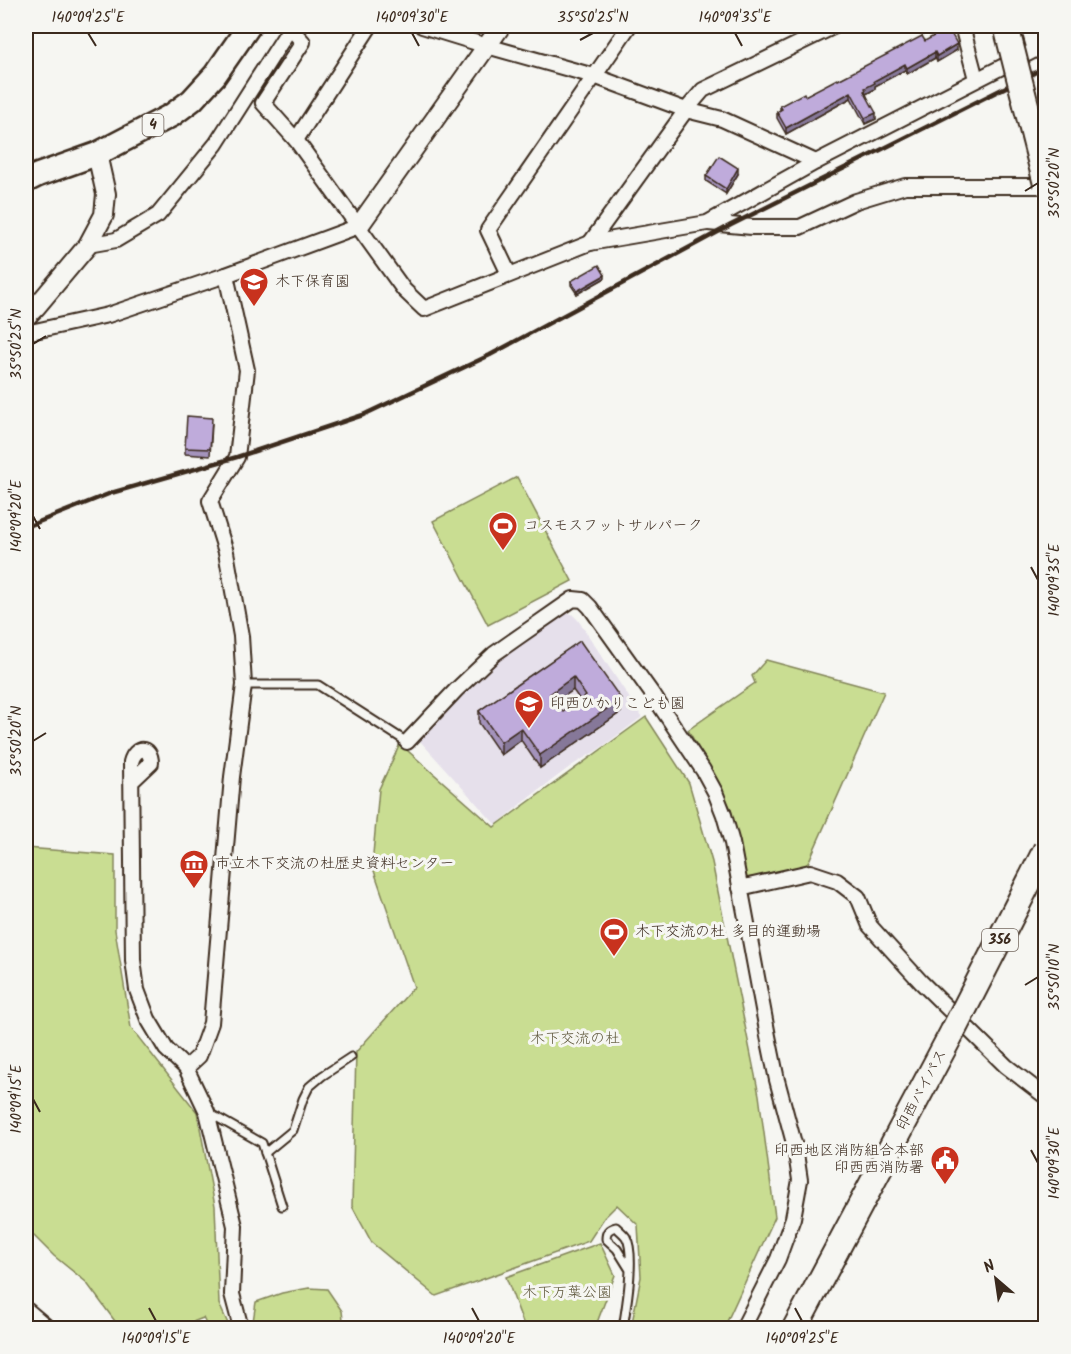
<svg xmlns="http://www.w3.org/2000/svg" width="1071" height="1354" viewBox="0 0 1071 1354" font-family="Kalam,'Klee One',sans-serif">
<rect width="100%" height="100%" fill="#f6f6f2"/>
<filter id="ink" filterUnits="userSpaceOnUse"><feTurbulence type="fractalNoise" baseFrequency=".0167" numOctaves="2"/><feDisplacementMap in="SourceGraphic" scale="12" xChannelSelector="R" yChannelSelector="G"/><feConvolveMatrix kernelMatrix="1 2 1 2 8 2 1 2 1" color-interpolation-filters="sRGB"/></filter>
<g filter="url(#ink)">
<path fill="#e6e0eb" d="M566,613L572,614L578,620L642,717L599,749L571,766L527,799L496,825L420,741L458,698L513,648L561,614Z"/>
<g fill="#c9dd92" stroke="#828458" stroke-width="1.5">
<path d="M517,477L572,581L488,625L433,521Z"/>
<path d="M766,660L884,692L808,863L802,871L745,878L731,809L710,768L688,730L755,683L752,676Z"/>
<path d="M646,717L689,783L712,862L759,1095L775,1217L724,1328H631L641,1277L638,1225L617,1205L604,1218L589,1241L436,1296L372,1243L352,1206L356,1052L414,987L372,865L379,789L400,744L494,827Z"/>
<path d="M26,848L115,855V930L131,1028L197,1112L215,1206L219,1304L230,1328H208L203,1318L178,1328H120L86,1282L54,1256L26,1228Z"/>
<path d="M600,1243L615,1275L595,1328H525L506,1277Z"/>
<path d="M309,1288L327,1289L342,1311L344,1328H252L256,1302L282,1293Z"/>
</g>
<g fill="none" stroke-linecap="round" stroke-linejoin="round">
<g stroke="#3b2a1e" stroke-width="11">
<g id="service">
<path d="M244,685H318L407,742"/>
<path d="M209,1113L262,1143L282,1206"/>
<path d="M265,1153L293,1130L303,1099L309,1087L322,1076L351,1057"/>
<path d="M623,1328C626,1309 636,1254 626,1237C624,1234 619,1230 616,1227C608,1229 606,1232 606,1239L617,1249L630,1270"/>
</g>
</g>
<g stroke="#3b2a1e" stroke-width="18">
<g id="minor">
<path d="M422,26L487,46L594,76L686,110L722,119L816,162L1035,50"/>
<path d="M962,26L976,79"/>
<path d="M1028,26L1035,50L1046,45"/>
<path d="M296,140L370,26"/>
<path d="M708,223L752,227H800L856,201L905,186H1046"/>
<path d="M590,243L686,110L703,90L835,26"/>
<path d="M88,245L116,240L158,215L216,144L290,28L303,42L263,103L296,140L404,290L424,309L590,243L707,223L816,162"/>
<path d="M509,274L488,230L629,26"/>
<path d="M226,275L247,370L237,457L210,501L226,552L241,636L244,685L232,777L211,1023L199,1056L186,1068L207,1112L235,1226L232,1294L241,1328"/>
<path d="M26,333L108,315L226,275L359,226"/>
<path d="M407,742L456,690L494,654L524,633L573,599L583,600L590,607L653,695L703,770L715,792L724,815L732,843L768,1036L777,1080L795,1147L800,1180L793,1218L778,1259L743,1328"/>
<path d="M131,782L151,763C151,745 135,746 131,762L133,960L137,990L148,1019L166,1049L186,1068"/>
<path d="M740,888L810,872L837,881L858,897L870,926L921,982L1006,1066L1046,1097"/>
</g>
</g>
<g stroke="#3b2a1e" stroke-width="22">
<g id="tertiary">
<path d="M359,226L501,26"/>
<path d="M26,317L36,307L88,245L104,215L106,194L97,154"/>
<path d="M26,1312L45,1328"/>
</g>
</g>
<g stroke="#3b2a1e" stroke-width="27">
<path id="primary" d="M26,181L38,175L97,154L172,115L192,100L215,75L249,26"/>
</g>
<g stroke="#3b2a1e" stroke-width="28">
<path id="trunk" d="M795,1328L953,1031"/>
</g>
<use href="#service" stroke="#f6f6f2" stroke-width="7"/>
<use href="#minor" stroke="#f6f6f2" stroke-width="14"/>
<use href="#tertiary" stroke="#f6f6f2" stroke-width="18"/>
<use href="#primary" stroke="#f6f6f2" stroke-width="22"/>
<use href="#trunk" stroke="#f6f6f2" stroke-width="24"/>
<path stroke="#3b2a1e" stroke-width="4.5" d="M26,527L111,493L237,457L363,415L490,355L731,225L1046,67"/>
<g stroke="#3b2a1e" stroke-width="28" stroke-linecap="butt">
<g id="trunk-bridge">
<path d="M1006,26L1046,184"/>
<path d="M953,1031L1046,849"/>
</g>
</g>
<use href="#trunk-bridge" stroke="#f6f6f2" stroke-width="24"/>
</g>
<g fill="#a493bc" stroke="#3b2a1e" stroke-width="1.5" fill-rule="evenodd">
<path d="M925,41L957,50L937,62L935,58L907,74L905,70L875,86V89L866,94L876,119L865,124L851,98L786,134L777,118V112L780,110V106L805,96L838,80Z"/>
<path d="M738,174L726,194L706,181V176Z"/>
<path d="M605,278L577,294L571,285V281Z"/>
<path d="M212,424L210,456L185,454V448Z"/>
<path d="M580,641L621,712L540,768L521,740L501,755L479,723V711ZM573,690L580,700L563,712L556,702Z"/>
</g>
<g fill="#867899" stroke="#3b2a1e" stroke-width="1.5">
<path d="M957,44V50L937,62V56Z"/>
<path d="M935,52V58L907,74V68Z"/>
<path d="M905,64V70L875,86V89L866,94L864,91L865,88L874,81Z"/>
<path d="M851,92V98L786,134V128Z"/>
<path d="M876,113V119L865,124V118Z"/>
<path d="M738,168V174L726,194V189Z"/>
<path d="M605,275V278L577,294V291Z"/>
<path d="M573,677V690L550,706V694Z"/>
<path d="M621,699V712L540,768V755Z"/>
<path d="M521,728V740L501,755V742Z"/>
</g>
<g fill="#bfabdb" stroke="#3b2a1e" stroke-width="1.5" fill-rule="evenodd">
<path d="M948,28L957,44L937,56L935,52L907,68L905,64L874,81L875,83L865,88L866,90L864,91L876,113L865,118L851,92L786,128L777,112L782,109L780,106L804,93L805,96L837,79L838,80L922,36L925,41Z"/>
<path d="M719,156L738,168L726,189L706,176Z"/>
<path d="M599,265L605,275L577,291L571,281Z"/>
<path d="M187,416L212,418L210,449L185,448Z"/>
<path d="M580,641L621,699L540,755L521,728L501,742L479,711ZM573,677L586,696L563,712L550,694Z"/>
</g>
</g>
<path fill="none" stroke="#3b2a1e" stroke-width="2" d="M88,33L96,46M412,33L419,46M735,33L742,46M580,40L593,33M1025,191L1038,183M33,344L46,336M33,516L40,529M1031,567L1038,580M33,741L46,733M1025,985L1038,977M33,1099L40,1112M1031,1150L1038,1163M149,1308L156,1321M472,1308L479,1321M795,1308L802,1321"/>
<defs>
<g id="school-pin" transform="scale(1.5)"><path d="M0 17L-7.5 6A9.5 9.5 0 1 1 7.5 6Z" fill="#c8321e" stroke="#f6f6f2"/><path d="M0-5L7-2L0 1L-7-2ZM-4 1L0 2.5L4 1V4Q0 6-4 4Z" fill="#fff"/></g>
<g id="stadium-pin" transform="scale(1.5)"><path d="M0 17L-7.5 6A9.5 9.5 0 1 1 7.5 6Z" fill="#c8321e" stroke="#f6f6f2"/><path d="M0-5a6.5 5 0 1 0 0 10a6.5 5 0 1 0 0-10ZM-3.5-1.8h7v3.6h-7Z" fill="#fff"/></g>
<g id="museum-pin" transform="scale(1.5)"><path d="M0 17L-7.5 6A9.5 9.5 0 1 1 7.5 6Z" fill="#c8321e" stroke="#f6f6f2"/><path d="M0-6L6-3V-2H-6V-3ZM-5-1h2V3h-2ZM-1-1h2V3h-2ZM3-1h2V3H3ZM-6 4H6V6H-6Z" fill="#fff"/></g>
<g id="civic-pin" transform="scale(1.5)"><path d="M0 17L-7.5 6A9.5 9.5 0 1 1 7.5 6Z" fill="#c8321e" stroke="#f6f6f2"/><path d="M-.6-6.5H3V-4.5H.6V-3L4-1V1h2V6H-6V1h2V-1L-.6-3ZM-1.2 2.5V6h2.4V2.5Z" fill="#fff"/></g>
</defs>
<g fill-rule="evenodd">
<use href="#school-pin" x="254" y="282"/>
<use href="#stadium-pin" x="503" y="526"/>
<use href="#school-pin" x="529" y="704"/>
<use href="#museum-pin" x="194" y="864"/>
<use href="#stadium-pin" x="614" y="932"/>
<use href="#civic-pin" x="945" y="1160"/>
</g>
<g text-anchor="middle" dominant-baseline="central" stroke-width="6" stroke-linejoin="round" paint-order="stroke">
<g fill="#f6f6f2" stroke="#73675e" stroke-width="1.5">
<rect x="142.5" y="114" width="21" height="22" rx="4.5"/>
<rect x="982" y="929" width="36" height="22" rx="4.5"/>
</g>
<g font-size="14" font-weight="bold" fill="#3b2a1e">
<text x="153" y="125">4</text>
<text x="1000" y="940">356</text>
</g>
<g font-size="15" fill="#3b2a1e" stroke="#f6f6f2" text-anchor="start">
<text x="275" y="282">木下保育園</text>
<text x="524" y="526">コスモスフットサルパーク</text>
<text x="550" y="704">印西ひかりこども園</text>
<text x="215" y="864">市立木下交流の杜歴史資料センター</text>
<text x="635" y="932">木下交流の杜 多目的運動場</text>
<text x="924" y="1151" text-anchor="end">印西地区消防組合本部<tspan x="924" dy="17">印西西消防署</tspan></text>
</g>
<g font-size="15" fill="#5e573b" stroke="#f6f6f2">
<text x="575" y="1039">木下交流の杜</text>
<text x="567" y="1293">木下万葉公園</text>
</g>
<g font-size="15" fill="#3b2a1e" stroke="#f6f6f2">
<text transform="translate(922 1090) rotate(-62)">印西バイパス</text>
</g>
</g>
<rect width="1071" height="1354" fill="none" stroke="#f6f6f2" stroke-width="66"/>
<g transform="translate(996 1279) rotate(331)" stroke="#f6f6f2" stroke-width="4.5" paint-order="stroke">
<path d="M0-4.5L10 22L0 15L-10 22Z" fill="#3b2a1e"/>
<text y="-9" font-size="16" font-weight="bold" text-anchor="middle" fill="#3b2a1e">N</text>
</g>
<rect x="33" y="33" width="1005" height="1288" fill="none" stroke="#3b2a1e" stroke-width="2"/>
<g font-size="15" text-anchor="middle" fill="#3b2a1e">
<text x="88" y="22">140°09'25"E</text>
<text x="412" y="22">140°09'30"E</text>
<text x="593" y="22">35°50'25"N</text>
<text x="735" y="22">140°09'35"E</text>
<text transform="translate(1054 183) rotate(-90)" y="5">35°50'20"N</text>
<text transform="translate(16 344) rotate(-90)" y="5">35°50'25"N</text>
<text transform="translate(16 516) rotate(-90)" y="5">140°09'20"E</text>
<text transform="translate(1054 580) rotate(-90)" y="5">140°09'35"E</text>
<text transform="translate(16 741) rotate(-90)" y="5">35°50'20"N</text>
<text transform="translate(1054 977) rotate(-90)" y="5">35°50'10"N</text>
<text transform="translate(16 1099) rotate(-90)" y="5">140°09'15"E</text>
<text transform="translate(1054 1163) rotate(-90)" y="5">140°09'30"E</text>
<text x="156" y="1343">140°09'15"E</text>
<text x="479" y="1343">140°09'20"E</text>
<text x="802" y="1343">140°09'25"E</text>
</g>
</svg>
